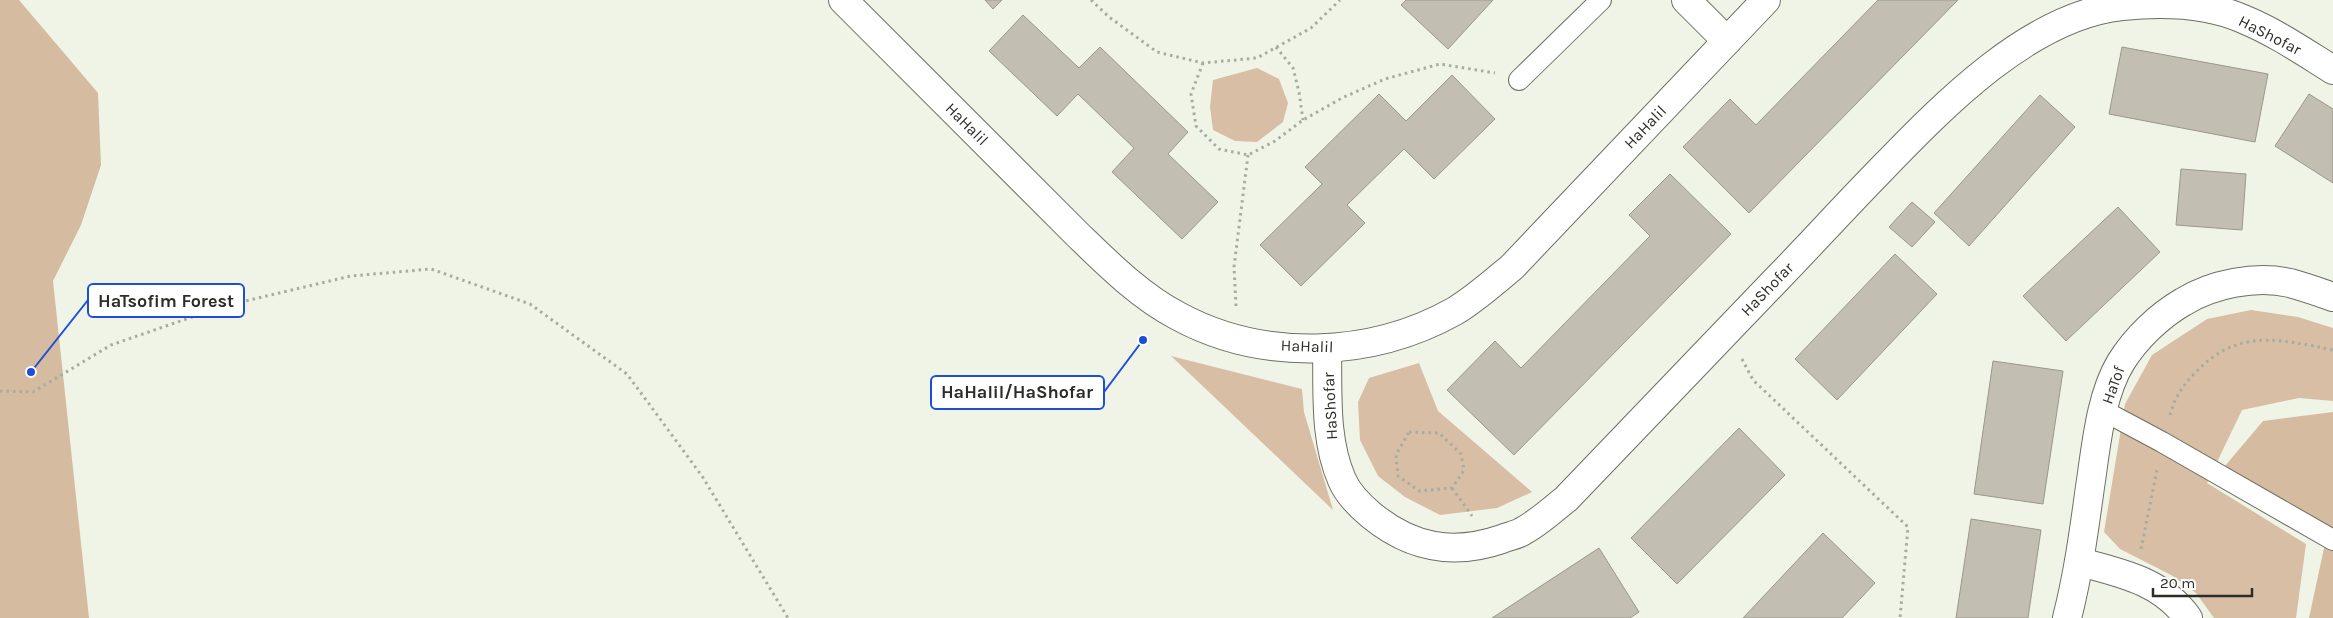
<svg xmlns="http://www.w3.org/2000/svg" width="2333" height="618" viewBox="0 0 2333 618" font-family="Karla,sans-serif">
<rect width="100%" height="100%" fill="#f0f4e7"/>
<g fill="#d8bea4">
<path d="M1257,68L1279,79L1288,103L1283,122L1257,142L1235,141L1213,130L1210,107L1213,80Z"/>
<path d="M2251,310L2298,317L2333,328V401L2299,398L2242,410L2207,483L2306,544L2296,618H2214L2196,593L2171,575L2120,549L2104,532L2125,404L2152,355L2207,319Z"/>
<path d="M1171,356L1302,389L1304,412L1333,510Z"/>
<path d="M1419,363L1438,411L1532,492L1497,508L1440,515L1405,497L1378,476L1360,440L1358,402L1369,378Z"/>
</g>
<g fill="#d5bba0">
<path d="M0,0H19L98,93L101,165L81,225L53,281L89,618H0Z"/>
<path d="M2333,412V618H2309L2327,534L2219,473L2263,421Z"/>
</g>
<g fill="#c2beb2" stroke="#9a978b">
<path d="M985,0H1002L993,9Z"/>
<path d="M1406,0H1493L1448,49L1401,5Z"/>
<path d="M1878,0H1958L1749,213L1683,147L1730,99L1756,125Z"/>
<path d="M1023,15L1079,68L1100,47L1188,132L1168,154L1218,202L1182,239L1112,172L1134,148L1078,94L1057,116L989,51Z"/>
<path d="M2122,47L2268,74L2255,142L2109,114Z"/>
<path d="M1452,75L1495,119L1434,179L1404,149L1347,205L1365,223L1301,286L1260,245L1322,184L1305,167L1379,94L1406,121Z"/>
<path d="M2309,94L2333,109V183L2275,146Z"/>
<path d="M2040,95L2075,127L1969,246L1934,213Z"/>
<path d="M2181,169L2246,174L2242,230L2176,225Z"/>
<path d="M1670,174L1731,234L1514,455L1447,390L1495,341L1521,368L1650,236L1629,215Z"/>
<path d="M1912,202L1935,222L1912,247L1889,227Z"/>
<path d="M2118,207L2160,252L2066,341L2023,296Z"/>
<path d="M1895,254L1937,294L1837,400L1795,359Z"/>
<path d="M1993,361L2063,371L2043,504L1974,494Z"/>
<path d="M1739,428L1785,475L1677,584L1631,538Z"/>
<path d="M1971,519L2041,530L2028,618H1956Z"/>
<path d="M1823,533L1875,583L1842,618H1743Z"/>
<path d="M1599,548L1639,612L1630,618H1492Z"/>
</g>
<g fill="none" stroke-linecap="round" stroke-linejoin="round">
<g stroke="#6c6f64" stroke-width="22">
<g id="service">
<path d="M1519,80L1601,0"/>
<path d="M2104,411L2162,442L2333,540"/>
</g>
</g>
<g stroke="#6c6f64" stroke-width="30">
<g id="minor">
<path d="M1686,0L1727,41"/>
<path d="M1327,348C1328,392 1324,439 1342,480C1348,494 1359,505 1371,515C1411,548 1453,556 1502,539C1509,536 1517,535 1523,531C1538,523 1552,510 1566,499C1636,426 1707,352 1777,279C1809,246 1840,212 1872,179C1936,113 2026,16 2122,6C2161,2 2207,3 2243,19C2275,32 2304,52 2333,70"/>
<path d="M2080,562C2121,573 2162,581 2188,618"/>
<path d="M2067,618C2078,575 2084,531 2090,487C2096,448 2100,396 2121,362C2136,338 2159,316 2183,302C2212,284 2256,275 2290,283C2304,287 2319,292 2333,297"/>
</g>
</g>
<g stroke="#6c6f64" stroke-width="30">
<path id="tertiary" d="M843,0L1078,235C1109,265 1140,296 1178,316C1263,362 1371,358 1455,311C1475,299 1494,282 1512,267L1766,0"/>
</g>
<g stroke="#a8aba1" stroke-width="3" stroke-dasharray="2.5 4" stroke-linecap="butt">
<path d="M1091,0L1109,17L1157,52L1203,63L1257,58L1311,28L1340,0"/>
<path d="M1276,47L1293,68L1299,92L1303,120"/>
<path d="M1203,63L1191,94L1196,126L1219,149L1248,155L1275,141L1303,120L1342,98L1385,79L1440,64L1495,73"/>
<path d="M1236,306L1234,267L1248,155"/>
<path d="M1742,359L1753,380L1908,527L1900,618"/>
<path d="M0,391L33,392L111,345L224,306L351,276L431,269L530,304L627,374L702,476L788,618"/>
<path d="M2170,415C2174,399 2183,385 2195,373C2237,328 2279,339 2333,350"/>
<path d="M1409,432L1439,433L1461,454L1464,470L1452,488L1419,491L1398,476L1396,455Z"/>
<path d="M1452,488L1472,516"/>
<path d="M2141,549L2157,470"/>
</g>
<use href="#service" stroke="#fff" stroke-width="20"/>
<use href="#minor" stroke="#fff" stroke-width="28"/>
<use href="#tertiary" stroke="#fff" stroke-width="28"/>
</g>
<g text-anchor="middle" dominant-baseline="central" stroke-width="4" stroke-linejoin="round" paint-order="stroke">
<g font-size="16" fill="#2c2d28" stroke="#fff">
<text transform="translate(2270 35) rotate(27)">HaShofar</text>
<text transform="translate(967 124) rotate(45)">HaHalil</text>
<text transform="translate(1645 127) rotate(-46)">HaHalil</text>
<text transform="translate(1767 289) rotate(-46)">HaShofar</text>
<text transform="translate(1307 346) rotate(2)">HaHalil</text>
<text transform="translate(2113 385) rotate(-70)">HaTof</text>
<text transform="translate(1330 406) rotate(-93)">HaShofar</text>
</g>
</g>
<path fill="none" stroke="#1d4ed8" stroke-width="2" d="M31 372L88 300M1143 340L1104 392"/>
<g fill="#1d4ed8" stroke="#fff" stroke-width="2">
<circle cx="31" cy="372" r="5"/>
<circle cx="1143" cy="340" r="5"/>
</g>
<g fill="#fff" stroke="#1d4ed8" stroke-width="2">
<rect x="88" y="284" width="156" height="33" rx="5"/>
<rect x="931" y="376" width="173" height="33" rx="5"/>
</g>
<g font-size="18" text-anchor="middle" font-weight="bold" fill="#2c2d28">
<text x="166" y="307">HaTsofim Forest</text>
<text x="1017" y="398">HaHalil/HaShofar</text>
</g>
<path d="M2153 588v8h99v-8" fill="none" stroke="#2c2d28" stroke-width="2.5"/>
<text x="2160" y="588" font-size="15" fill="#2c2d28" stroke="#ffffff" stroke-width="4" paint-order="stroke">20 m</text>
</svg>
